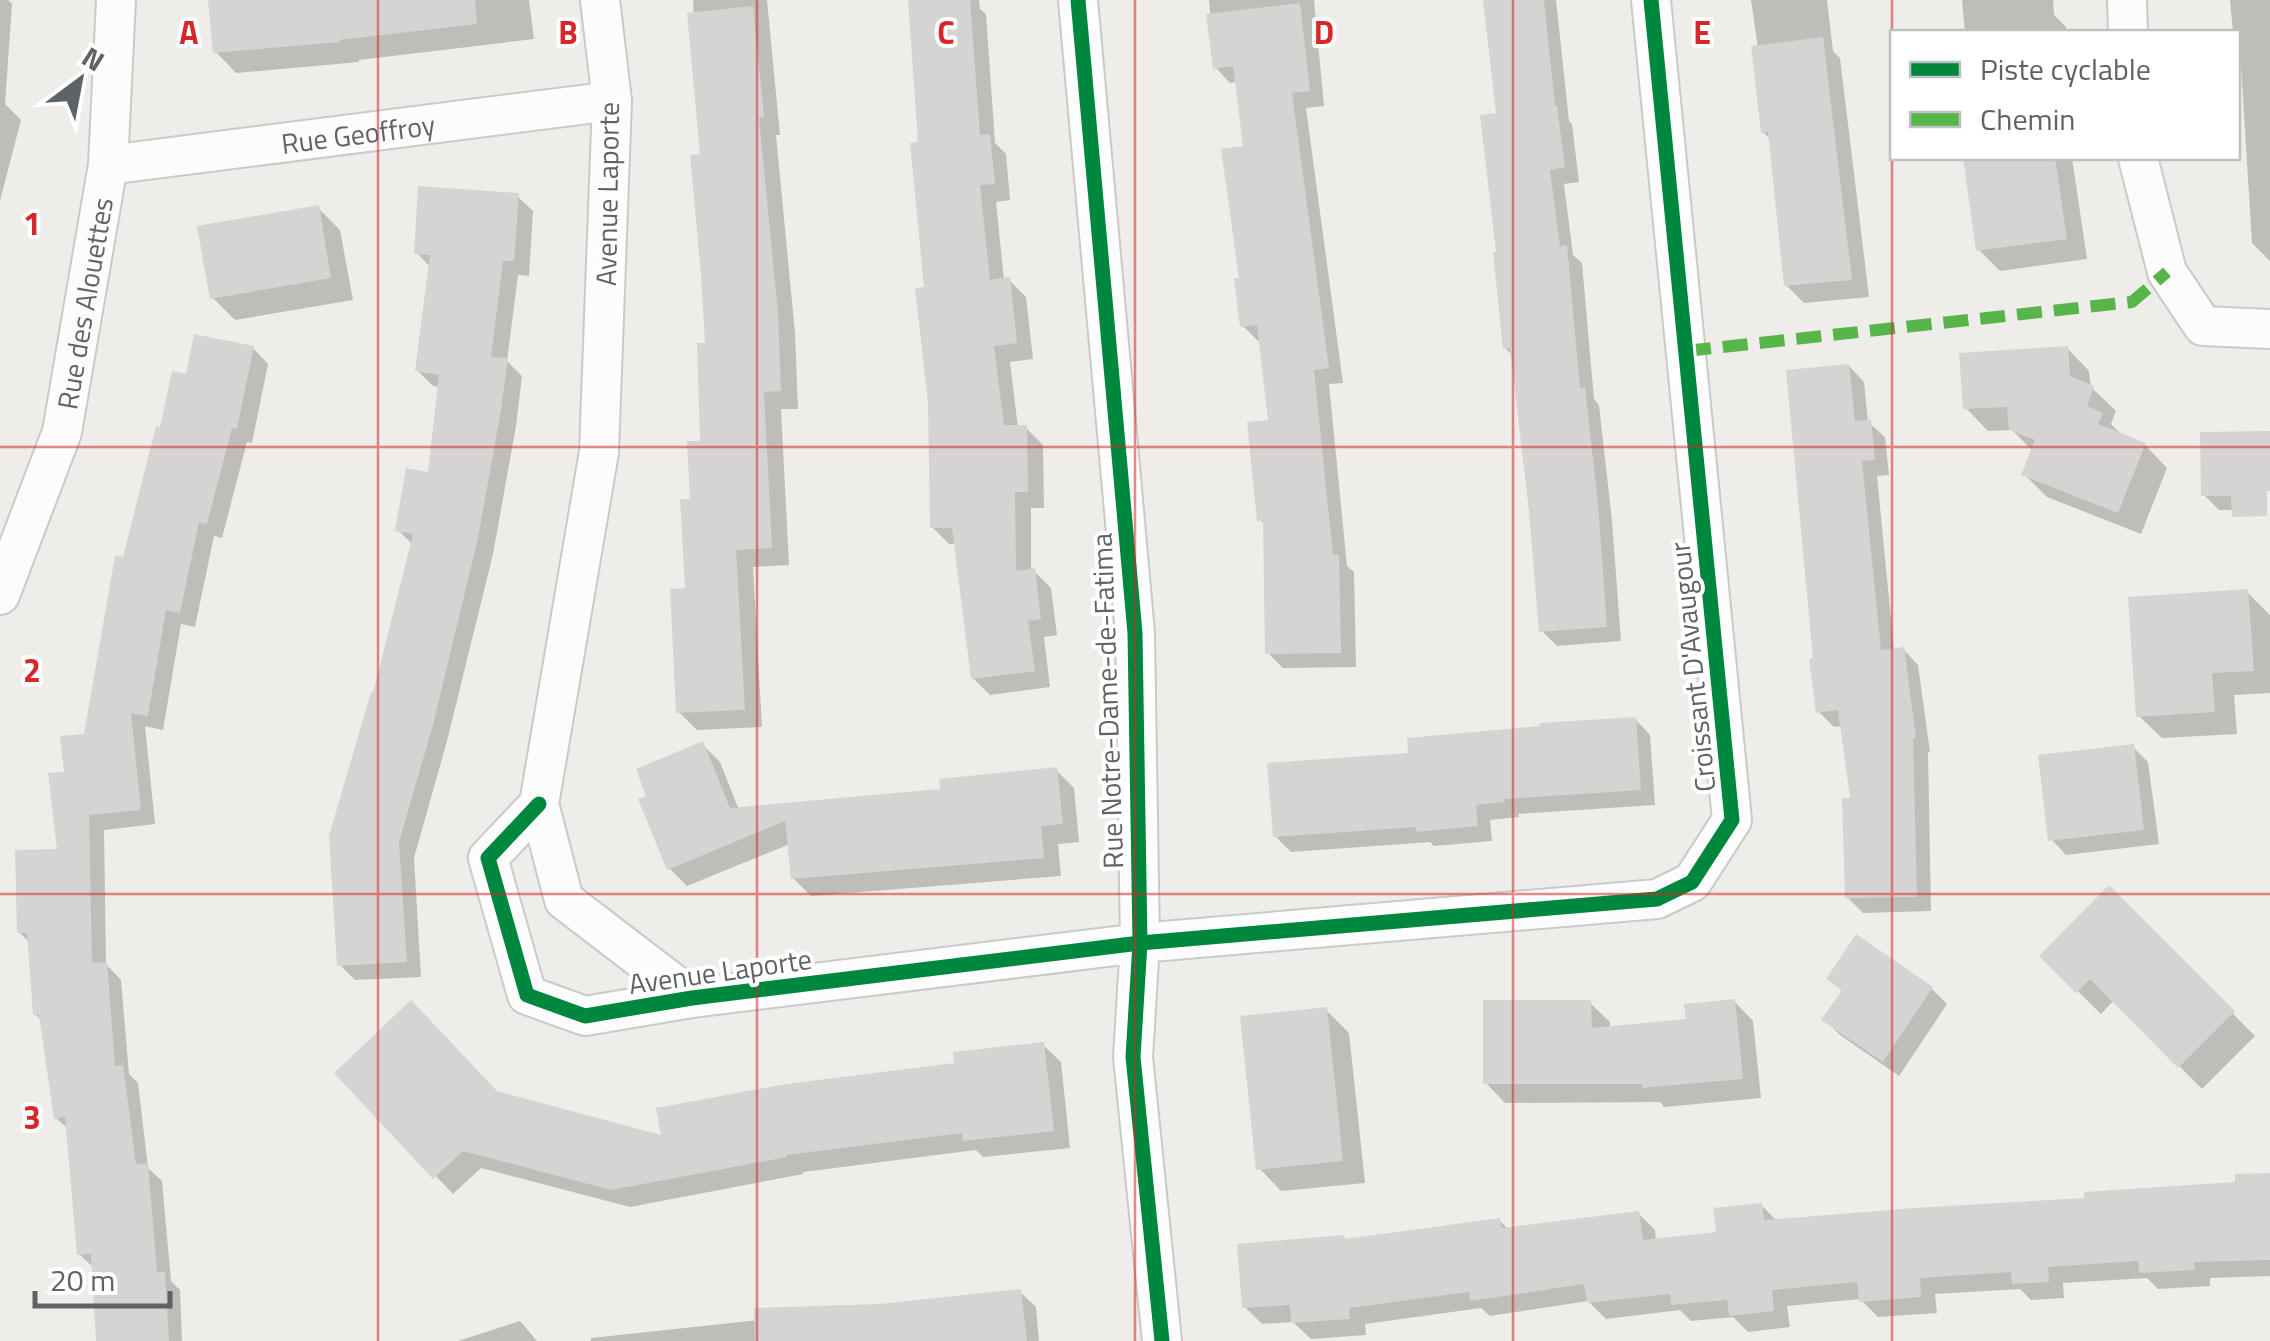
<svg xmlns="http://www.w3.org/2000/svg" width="2270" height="1341" viewBox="0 0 2270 1341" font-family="'Titillium Web',sans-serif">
<rect width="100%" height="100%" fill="#eeede9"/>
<g fill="#0003">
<path d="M0,0H8L12,4L5,104L21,120L0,201Z"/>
<path d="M211,0H529L534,39L359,60V62L236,73L216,52Z"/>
<path d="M693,0H767L780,135H776L795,333L798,409H781L789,565L753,567L762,727L697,730L679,712L693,501L702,443L708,345L703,156Z"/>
<path d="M911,0H979L980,9L986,14L995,143L1006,154L1010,200L996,202L1004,280H1009L1026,297L1033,359L1010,362L1018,428H1026L1043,445L1044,508H1031V571H1034L1051,588L1057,635L1044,637L1050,687L990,695L973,678L956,544H949L932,527L927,289L921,144Z"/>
<path d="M1209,0H1314L1324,106L1306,108L1343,383L1329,384L1347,566L1354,572L1356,667L1283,668L1268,653L1266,526L1260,519L1271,422L1262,341H1258L1243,326L1245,148L1238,82L1230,83L1215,67Z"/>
<path d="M1486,0H1556L1569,121L1572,124L1579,182L1564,184L1573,255L1582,263L1594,399L1599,405L1612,521L1621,641L1557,646L1542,631L1513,356L1505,348L1499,116Z"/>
<path d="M1751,0H1827L1833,51L1840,58L1869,297L1804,303L1786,285L1771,140L1763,132L1758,48Z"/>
<path d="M1962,0H2053L2054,15L2066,27V32H1965Z"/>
<path d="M2230,0H2270V261L2252,243L2241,66L2238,63V32H2233Z"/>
<path d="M1966,158H2072L2087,259L2000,271L1979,250Z"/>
<path d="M517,196L533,211L529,276L518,275L507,361L522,376L516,426L493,554L447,741L414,858L421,977L355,980L340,965L373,695L413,545L398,530L430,475L440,387L433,386L418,371L431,268L417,253Z"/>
<path d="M318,208L340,230L353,300L235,320L212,297Z"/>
<path d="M253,348L268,364L252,443L247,442L222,538L214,536L195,627L181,624L163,730L145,726L155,824L104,830L106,964L121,980L129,1074L138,1083L148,1168L162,1181L171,1281L180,1290L182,1341H98L95,1269L79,1254L68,1129L56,1118L43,1022L35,1014L30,943L19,932L59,852L67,774L86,736L125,560L162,430L188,377Z"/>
<path d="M2067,348L2089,371L2091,387L2116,411L2111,424L2124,437L2145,445L2167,468L2141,534L2047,497L2024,474L2033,451L2012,430L1988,431L1966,408Z"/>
<path d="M1849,366L1864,382L1868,422L1885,437L1889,475L1877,476L1894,650L1903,649L1918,665L1930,752H1928L1931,911L1863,913L1847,897L1853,800L1843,726L1834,727L1819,712L1816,660Z"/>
<path d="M2236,434L2256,510H2219L2204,495Z"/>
<path d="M2247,592L2270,615V693L2234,695L2237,734L2162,738L2139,716Z"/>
<path d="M1635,719L1650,735L1655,805L1518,814L1519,817L1490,820L1492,841L1434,846L1430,842L1291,852L1275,836L1411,755Z"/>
<path d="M702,744L720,762L739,810L943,791L1056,770L1074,788L1079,842L1058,844L1061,876L811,896L793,878L790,844L687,886L669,868Z"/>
<path d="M2133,747L2148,762L2159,844L2066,855L2051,839Z"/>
<path d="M2109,889L2255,1036L2202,1089L2114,1000L2101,1014L2042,956Z"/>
<path d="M1857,938L1932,989L1947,1004L1899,1076L1840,1035L1825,1020L1843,992L1829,978Z"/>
<path d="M1734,1001L1753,1021L1761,1098L1664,1107L1660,1102L1505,1103L1486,1083L1590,1003L1610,1022V1029L1689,1021Z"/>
<path d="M1326,1010L1349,1033L1365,1183L1281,1191L1259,1168Z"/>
<path d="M1043,1045L1061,1062L1070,1148L983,1157L976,1150L803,1172V1174L630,1207L481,1168L453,1194L337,1073L497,1093L664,1139Z"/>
<path d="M2270,1176V1276L2210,1278V1286L2158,1289L2147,1278L2063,1283L2064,1298L2031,1300L2020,1289L1935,1294L1937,1313L1878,1317L1860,1299L1787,1306L1790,1327L1748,1332L1733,1317L1691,1321L1680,1310L1606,1319L1588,1301L1490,1316L1481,1308L1365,1324L1366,1335L1311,1339L1293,1322L1262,1324L1245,1307L1347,1241L1499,1220L1509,1230L1638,1213L1655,1230L1656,1241L1718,1234L1761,1205L1778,1222L2087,1200L2238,1184Z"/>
<path d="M1020,1292L1036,1307L1039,1341H591V1338Z"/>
<path d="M520,1321L537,1341H458Z"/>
</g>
<g fill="#d5d4d2">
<path d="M208,0H475L477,24L340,40V42L213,53Z"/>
<path d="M908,0H970L980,135L990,134L995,184L980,185L990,280L1010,277L1017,343L994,346L1004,425H1027L1028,492H1015L1016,571L1035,568L1041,619L1028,621L1035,671L971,679L952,528H930L928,403L915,288L924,287L910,143L918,142Z"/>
<path d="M1483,0H1544L1555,106H1557L1565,167L1550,170L1560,246L1567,245L1580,388L1585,387L1598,504L1607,627L1539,632L1529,511L1510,348L1503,349L1493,252H1496L1480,115L1496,113Z"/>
<path d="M1300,3L1310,91L1292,93L1329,368L1314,370L1333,555L1339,554L1341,653L1265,654L1263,520L1257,521L1247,422L1268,420L1257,325L1240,327L1234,278H1239L1221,149L1243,146L1233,66L1213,69L1206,14Z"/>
<path d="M753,6L764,117L759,118L778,313L781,391L764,392L772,548L736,550L745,710L676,713L670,589L685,588L680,499H690L687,441H700L697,343H705L701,274L690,155L700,154L687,13Z"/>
<path d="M1823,37L1852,280L1784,286L1768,132L1761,133L1751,46Z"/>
<path d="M1963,158H2055L2067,239L1976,251Z"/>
<path d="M418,186L519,193L514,261H503L491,357L508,358L501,410L478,538L433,725L399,842L407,962L337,966L329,836L371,692L373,693L413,534L395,531L406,468L428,472L439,375L415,371L430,255L414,254Z"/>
<path d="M319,205L331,278L210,299L197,226Z"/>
<path d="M194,334L254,346L237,429L232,428L207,524L199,522L180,613L166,610L148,716L131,713L141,810L89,815L92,963L107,962L115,1066L123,1065L136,1164L148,1163L157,1272H165L169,1341H96L91,1254L77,1255L65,1117L54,1119L39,1015H33L27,933H17L15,850L57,849L48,773L64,772L60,736L84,734L115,556L123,557L156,426L160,427L172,371L186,374Z"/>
<path d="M2068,346L2070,376L2094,386L2087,406L2103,413L2098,424L2146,443L2118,513L2021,475L2035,440L2009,430L2007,407L1963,409L1959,353Z"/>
<path d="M1849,364L1855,421L1871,419L1875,460L1862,461L1881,650L1904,647L1916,738H1913L1917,897L1845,898L1842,798H1850L1838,710L1816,713L1809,659L1813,658L1786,370Z"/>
<path d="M2270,431V491H2267V516L2232,517L2231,496H2201L2200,432Z"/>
<path d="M2248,589L2254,671L2212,673L2215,712L2136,717L2128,597Z"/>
<path d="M1636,717L1641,790L1504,799L1505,802L1476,805L1478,826L1416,832V827L1273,837L1267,763L1408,753L1407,738L1540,726L1539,723Z"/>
<path d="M703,741L730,808L940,789L939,779L1057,767L1063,824L1041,826L1044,858L791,879L785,821L667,870L638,799L646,796L636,769Z"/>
<path d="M2134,744L2144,830L2048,841L2038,755Z"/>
<path d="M2109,885L2235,1011L2178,1068L2090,979L2076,993L2039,956Z"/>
<path d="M1856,934L1933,987L1883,1062L1821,1020L1842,990L1826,979Z"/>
<path d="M1735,999L1743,1079L1642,1088V1084H1483V1000H1591L1592,1028L1686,1019L1684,1004Z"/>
<path d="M411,1000L497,1091L661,1135L656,1108L786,1084L954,1063L953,1052L1044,1042L1054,1131L963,1141L962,1133L786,1155L787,1157L611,1190L463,1151L433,1179L334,1073Z"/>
<path d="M1327,1007L1343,1161L1256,1170L1240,1016Z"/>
<path d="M2270,1173V1260L2194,1262L2195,1270L2139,1273L2138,1261L2048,1267L2049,1282L2012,1284L2011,1272L1920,1278L1921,1297L1859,1302L1857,1282L1772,1290L1774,1311L1729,1316L1727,1300L1671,1305L1670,1294L1587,1303L1584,1284L1470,1301L1469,1292L1349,1308L1350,1319L1291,1323L1290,1305L1242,1308L1237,1244L1344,1235L1345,1239L1500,1218L1502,1228L1639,1211L1643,1240L1716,1232L1713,1208L1762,1203L1764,1220L1914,1208L2084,1198V1192L2235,1182V1174Z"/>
<path d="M1021,1289L1027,1341H755L754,1308L879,1304Z"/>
</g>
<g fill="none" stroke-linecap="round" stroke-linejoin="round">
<g stroke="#cacaca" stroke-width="42">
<g id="street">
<path d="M600,0L612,101L599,452L539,804L564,900L692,998"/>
<path d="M1078,0L1135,633L1140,943L1133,1057L1162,1341"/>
<path d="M2127,0L2128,32"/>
<path d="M2138,158L2167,272L2203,326L2270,329"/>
<path id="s1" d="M108,165L612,101"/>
<path id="s2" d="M0,595L62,432L108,165L116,0"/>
<path d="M539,804L488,858L527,995L585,1016L692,998L1140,943L1657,899L1692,882L1732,820L1651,0"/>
</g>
</g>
<use href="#street" stroke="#fcfcfc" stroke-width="38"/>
<path stroke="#58b549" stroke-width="12" stroke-dasharray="25 12" stroke-linecap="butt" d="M1686,351L2132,302L2167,272"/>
<g stroke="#fff" stroke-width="21">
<g id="cycleway">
<path d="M1078,0L1135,633L1140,943L1133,1057L1162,1341"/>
<path d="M539,804L488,858L527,995L585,1016L692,998L1140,943L1657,899L1692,882L1732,820L1651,0"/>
</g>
</g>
<use href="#cycleway" stroke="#00873e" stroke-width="15"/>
</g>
<path fill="none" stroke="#d62828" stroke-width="2.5" stroke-opacity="0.55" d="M378,0V1341M757,0V1341M1135,0V1341M1513,0V1341M1892,0V1341M0,447H2270M0,894H2270"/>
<g text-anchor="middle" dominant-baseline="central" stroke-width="8" stroke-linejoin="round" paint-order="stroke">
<g font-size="28" fill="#5e6368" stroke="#fff">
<text stroke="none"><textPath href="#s1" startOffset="252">Rue Geoffroy</textPath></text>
<text transform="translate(607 194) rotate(-89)">Avenue Laporte</text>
<text stroke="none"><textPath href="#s2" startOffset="305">Rue des Alouettes</textPath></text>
<text transform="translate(1692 667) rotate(-96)">Croissant D'Avaugour</text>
<text transform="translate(1107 701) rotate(-92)">Rue Notre-Dame-de-Fatima</text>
<text transform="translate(720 971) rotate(-8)">Avenue Laporte</text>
</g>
</g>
<g font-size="32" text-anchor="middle" font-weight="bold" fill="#d62828" stroke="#fff" stroke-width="8" stroke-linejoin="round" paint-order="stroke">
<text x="189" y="44">A</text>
<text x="568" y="44">B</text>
<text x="946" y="44">C</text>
<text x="1324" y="44">D</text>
<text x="1702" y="44">E</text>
<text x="32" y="235">1</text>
<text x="32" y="682">2</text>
<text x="32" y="1129">3</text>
</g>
<rect x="1890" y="30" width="350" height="130" fill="#ffffff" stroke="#bfc1c3" stroke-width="2.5"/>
<rect x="1910" y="62" width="50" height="15" fill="#00873e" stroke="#bfc1c3" stroke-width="2.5"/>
<text x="1980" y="80" font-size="30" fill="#5e6368">Piste cyclable</text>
<rect x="1910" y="112" width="50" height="15" fill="#58b549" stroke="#bfc1c3" stroke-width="2.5"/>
<text x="1980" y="130" font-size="30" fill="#5e6368">Chemin</text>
<g transform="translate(80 80) rotate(32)" stroke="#ffffff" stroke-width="8" paint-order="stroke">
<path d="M0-8L18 38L0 25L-18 38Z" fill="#5e6368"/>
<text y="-15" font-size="28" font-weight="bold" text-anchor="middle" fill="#5e6368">N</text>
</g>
<path d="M35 1291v15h135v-15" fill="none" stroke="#5e6368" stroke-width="5"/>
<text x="50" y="1291" font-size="30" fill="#5e6368" stroke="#ffffff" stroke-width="8" paint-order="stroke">20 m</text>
</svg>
